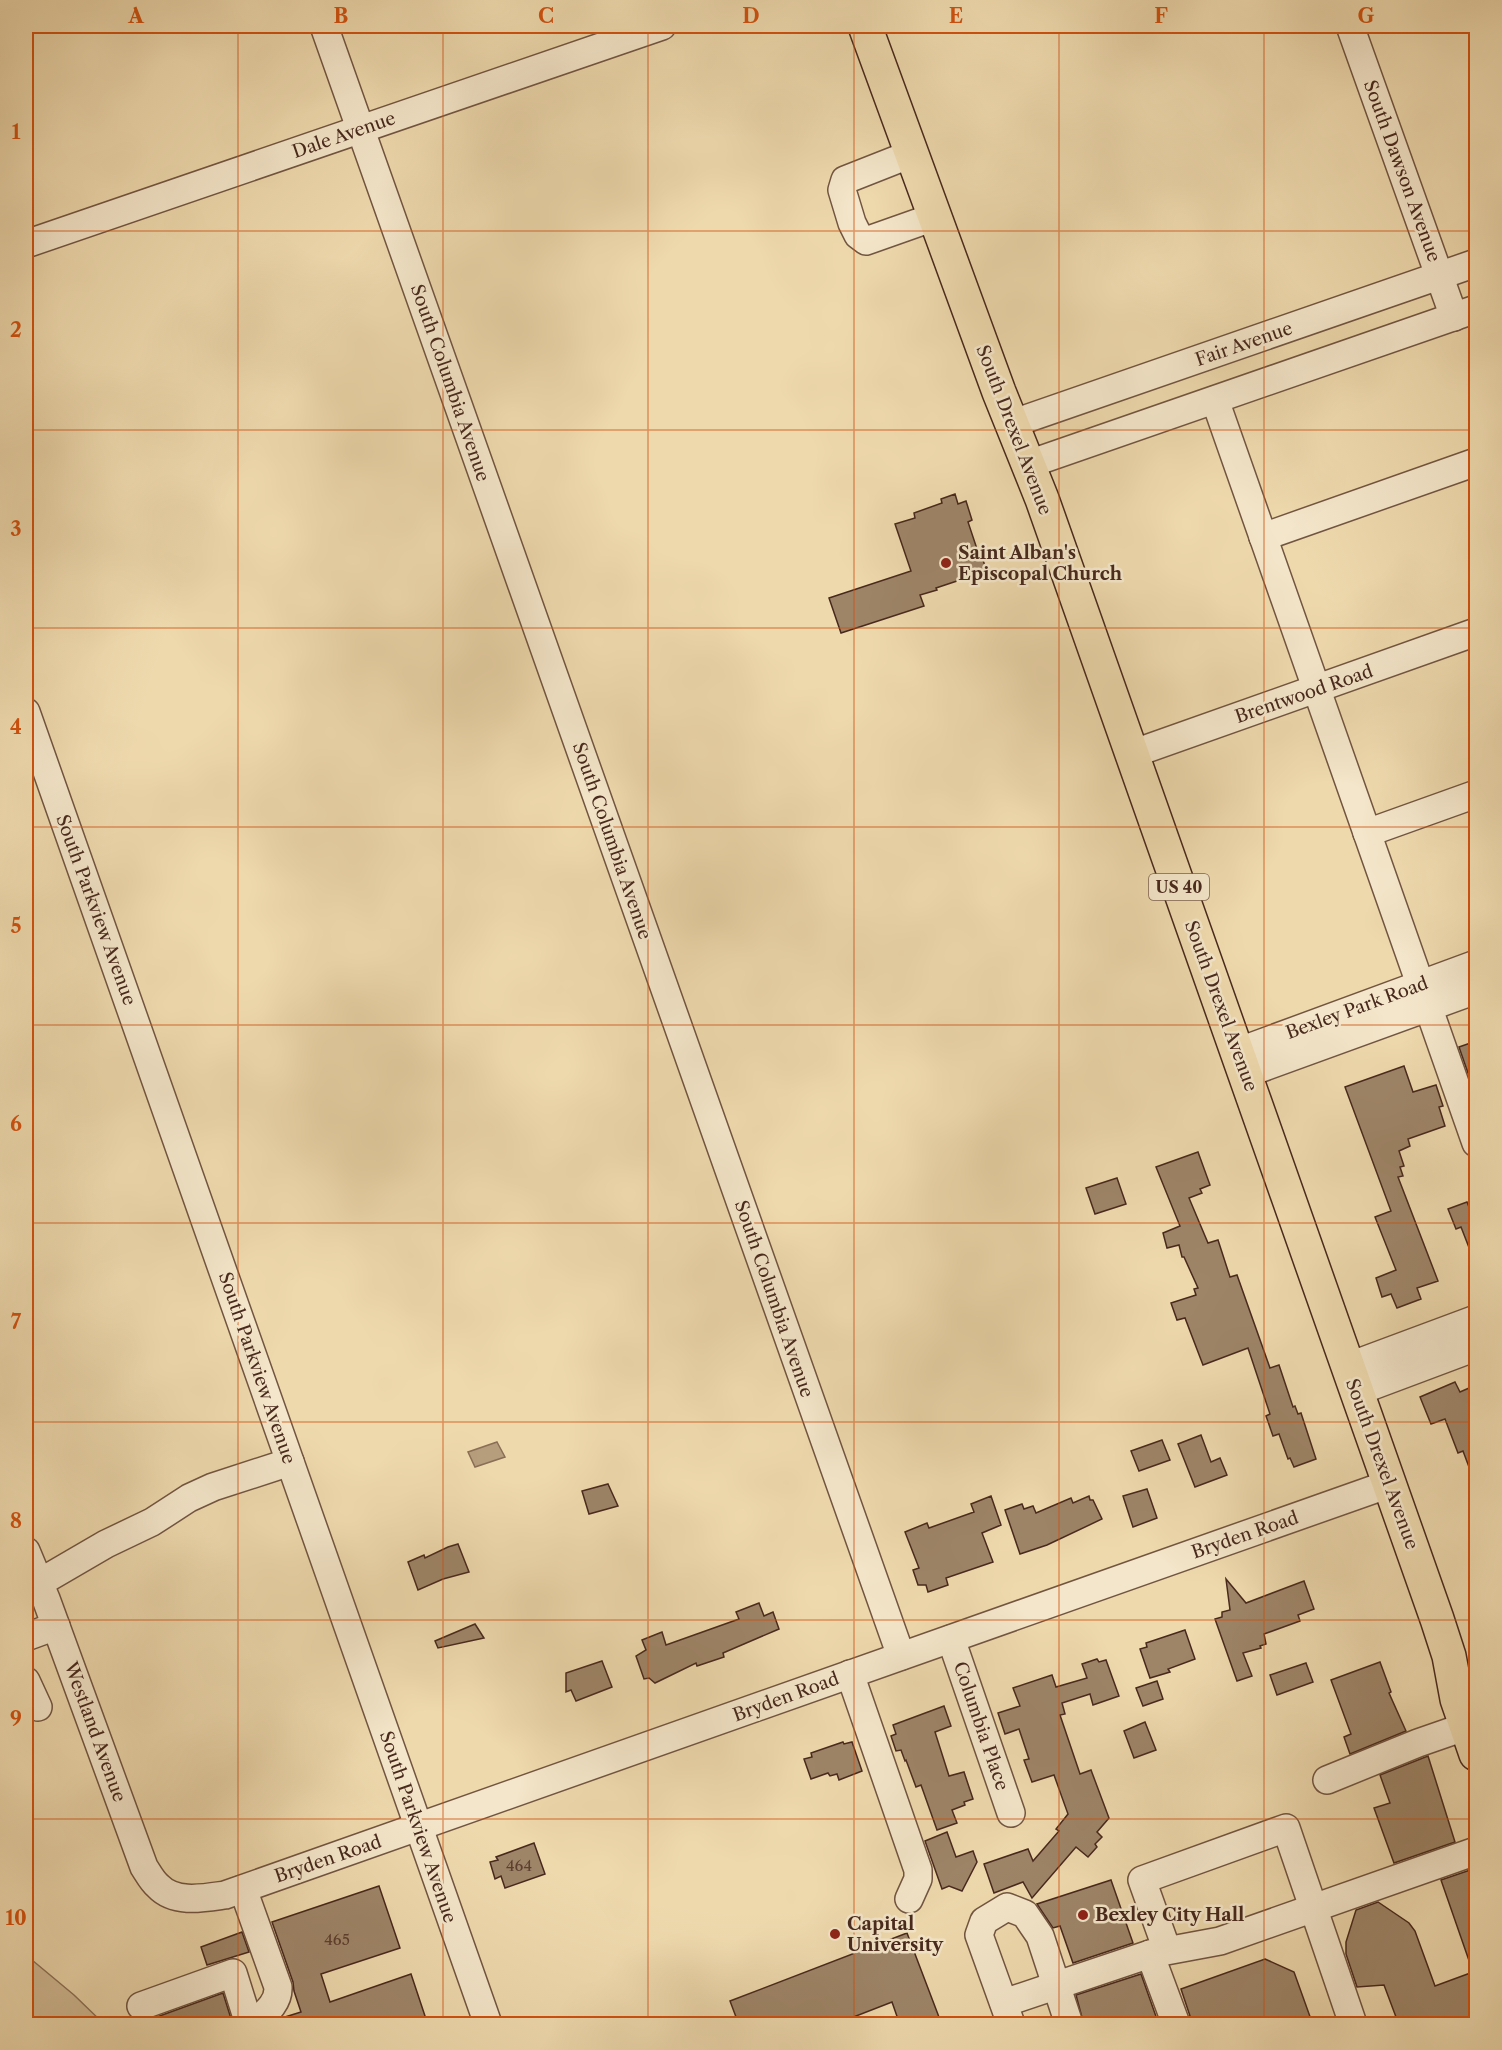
<svg xmlns="http://www.w3.org/2000/svg" width="1502" height="2050" viewBox="0 0 1502 2050" font-family="'Libre Caslon Text',serif">
<rect width="100%" height="100%" fill="#eed9ad"/>
<filter id="stains"><feTurbulence type="fractalNoise" baseFrequency=".00333" numOctaves="4"/><feColorMatrix values="0 0 0 0 .2 0 0 0 0 .09 0 0 0 0 .02 0 0 0 .5 -.17"/></filter>
<radialGradient id="worn" r=".72"><stop offset=".6" stop-color="#630" stop-opacity="0"/><stop offset="1" stop-color="#630" stop-opacity=".3"/></radialGradient>
<path fill="#d2bb95" stroke="#8d7259" stroke-width="1.5" d="M26,1955L74,1995L104,2024H26Z"/>
<path fill="#b69d7c" stroke="#8a6f56" stroke-width="1.5" d="M497,1442L505,1457L475,1467L468,1452Z"/>
<g fill="#9e8568" stroke="#48291d" stroke-width="1.5">
<path d="M955,494L958,504L966,501L972,520L968,522L979,555H981L987,571L936,588L937,590L920,595L924,606L841,633L829,598L911,571L895,524L915,518L914,513L942,503L941,499Z"/>
<path d="M1476,1041V1071L1468,1073L1459,1047Z"/>
<path d="M1404,1066L1413,1092L1436,1085L1443,1106L1439,1107L1445,1126L1408,1139L1410,1146L1399,1151L1404,1166L1400,1167L1403,1176L1398,1177L1438,1281L1417,1288L1421,1299L1397,1308L1391,1294L1382,1297L1376,1278L1396,1270L1375,1217L1391,1211L1345,1087Z"/>
<path d="M1198,1152L1210,1185L1200,1189L1202,1193L1189,1198L1208,1243L1218,1240L1230,1277L1237,1275L1270,1368L1279,1365L1293,1407L1295,1406L1298,1414L1301,1413L1316,1459L1294,1467L1290,1458L1288,1459L1279,1434L1273,1436L1266,1416L1270,1414L1248,1348L1203,1365L1185,1318L1177,1320L1171,1303L1196,1295L1194,1289L1198,1288L1184,1257H1182L1179,1245L1167,1248L1163,1233L1180,1226L1156,1167Z"/>
<path d="M1117,1178L1126,1204L1095,1214L1086,1188Z"/>
<path d="M1467,1202L1476,1225L1475,1263L1461,1227L1456,1229L1448,1209Z"/>
<path d="M1455,1382L1460,1392L1476,1385V1483H1475L1463,1451L1458,1453L1445,1419L1431,1424L1420,1397Z"/>
<path d="M1201,1435L1211,1462L1220,1458L1227,1475L1195,1487L1178,1444Z"/>
<path d="M1162,1440L1170,1460L1139,1471L1131,1451Z"/>
<path d="M608,1484L618,1506L589,1514L582,1491Z"/>
<path d="M1147,1489L1157,1518L1133,1527L1123,1496Z"/>
<path d="M991,1496L1001,1525L982,1533L993,1562L946,1578L948,1585L928,1592L926,1585H918L913,1570L919,1568L905,1532L927,1523L929,1528L974,1512L971,1504Z"/>
<path d="M1089,1496L1090,1500H1093L1102,1519L1047,1545L1020,1554L1005,1510L1022,1504L1024,1509L1033,1506L1036,1513L1071,1498L1073,1503Z"/>
<path d="M458,1544L469,1572L443,1579L418,1590L408,1562L424,1555L425,1558L448,1547Z"/>
<path d="M1226,1579L1246,1603L1304,1581L1314,1609L1298,1615L1300,1621L1264,1634L1266,1644L1260,1646L1261,1648L1243,1653L1252,1676L1237,1681L1215,1619L1222,1617V1612L1230,1610Z"/>
<path d="M759,1603L764,1616L773,1612L779,1629L723,1653L724,1657L697,1666L696,1663L655,1683L649,1678L644,1679L636,1656L646,1650L642,1640L662,1632L666,1645L739,1619L736,1612Z"/>
<path d="M475,1624L484,1638L438,1648L435,1641Z"/>
<path d="M1185,1630L1195,1659L1168,1669L1170,1672L1150,1678L1140,1649L1147,1647L1146,1643Z"/>
<path d="M1097,1659L1099,1662L1106,1660L1119,1696L1093,1705L1090,1694L1062,1703L1065,1714L1060,1715L1080,1774L1091,1770L1109,1818L1097,1832L1102,1837L1095,1844L1097,1847L1088,1857L1076,1847L1032,1898L1023,1882L994,1893L984,1864L1028,1849L1033,1861L1059,1831L1056,1829L1068,1814L1054,1775L1032,1782L1024,1760L1029,1759L1019,1729L1005,1734L998,1713L1020,1706L1013,1688L1052,1675L1056,1687L1087,1678L1082,1664Z"/>
<path d="M602,1661L612,1687L576,1701L571,1690L566,1692V1673Z"/>
<path d="M1380,1662L1391,1692L1389,1693L1406,1731L1350,1754L1344,1737L1351,1734L1331,1680Z"/>
<path d="M1306,1663L1313,1682L1277,1695L1270,1675Z"/>
<path d="M1157,1681L1163,1699L1143,1706L1136,1688Z"/>
<path d="M944,1706L951,1726L935,1732L949,1776L964,1772L973,1799L964,1802L965,1805L952,1810L957,1823L937,1830L921,1785L916,1787L906,1760L905,1761L901,1750L896,1751L891,1736L896,1734L893,1725Z"/>
<path d="M1145,1722L1156,1750L1134,1758L1124,1731Z"/>
<path d="M843,1742L844,1744L852,1742L862,1771L839,1780L837,1774L830,1776L828,1773L811,1779L804,1759L812,1757L811,1753Z"/>
<path d="M1428,1756L1455,1842L1394,1863L1374,1808L1390,1803L1380,1775Z"/>
<path d="M947,1832L956,1857L973,1851L977,1862L962,1891L949,1886L942,1889L925,1841Z"/>
<path d="M534,1843L545,1874L505,1888L501,1876L495,1879L490,1862L498,1860L496,1857Z"/>
<path d="M1476,1868V2025H1399L1384,1985L1357,1987L1346,1954V1942L1356,1910L1378,1902L1409,1923L1415,1931L1435,1986L1473,1972L1441,1880Z"/>
<path d="M1111,1880L1133,1943L1073,1963L1060,1926L1053,1928L1037,1904Z"/>
<path d="M379,1886L400,1948L321,1974L330,2002L411,1974L428,2025H276L282,2018L301,2012L294,1991L293,1982L272,1922Z"/>
<path d="M242,1932L249,1952L207,1965L201,1947Z"/>
<path d="M907,1933L942,2025H900L892,2002L833,2025H739L730,2001Z"/>
<path d="M1265,1959L1294,1972L1313,2025H1193L1181,1989Z"/>
<path d="M1141,1974L1159,2025H1084L1076,1995Z"/>
<path d="M223,1993L233,2025H156L154,2018Z"/>
</g>
<g fill="none" stroke-linecap="round" stroke-linejoin="round">
<g stroke="#725541" stroke-width="30">
<g id="minor">
<path d="M324,26L901,1656"/>
<path d="M1350,26L1454,317"/>
<path d="M911,154L845,180L842,190L852,223L858,235L866,241L934,217"/>
<path d="M26,244L662,26"/>
<path d="M1215,400L1476,1143"/>
<path d="M1011,424L1476,263"/>
<path d="M1029,464L1476,309"/>
<path d="M1263,537L1476,462"/>
<path d="M26,712L488,2024"/>
<path d="M1132,754L1476,632"/>
<path d="M1367,833L1476,794"/>
<path d="M1237,1052L1476,964"/>
<path d="M1245,1074L1476,990"/>
<path d="M1347,1367L1476,1319"/>
<path d="M1356,1392L1476,1347"/>
<path d="M26,1551L46,1599L144,1867C148,1873 152,1881 158,1886C175,1904 204,1898 225,1895L1389,1484"/>
<path d="M39,1583L106,1544L152,1522L189,1498L213,1487L290,1462"/>
<path d="M26,1637L56,1626"/>
<path d="M951,1639L1011,1813"/>
<path d="M850,1674L918,1870V1879L909,1899"/>
<path d="M26,1681L38,1707"/>
<path d="M1327,1780L1418,1743L1467,1726"/>
<path d="M243,1889L278,1987C279,2004 264,2014 253,2024"/>
<path d="M1167,1950L1142,1880L1286,1828L1353,2024"/>
<path d="M1150,1954L1176,2024"/>
<path d="M1004,2003L1150,1954L1220,1941L1476,1851"/>
<path d="M141,2006L233,1973L249,2024"/>
<path d="M1011,2024L979,1935L984,1921L1007,1907L1025,1914L1040,1936L1069,2024"/>
</g>
</g>
<g stroke="#48291d" stroke-width="36">
<path id="major" d="M865,26L999,392L1042,499L1437,1619L1449,1656L1457,1699L1476,1754"/>
</g>
<use href="#minor" stroke="#f4e6ca" stroke-width="27"/>
<use href="#major" stroke="#eed9ad" stroke-width="33"/>
</g>
<path fill="none" stroke="#d0520f" stroke-width="1.5" stroke-opacity="0.55" d="M238,26V2024M443,26V2024M648,26V2024M854,26V2024M1059,26V2024M1264,26V2024M26,231H1476M26,430H1476M26,628H1476M26,827H1476M26,1025H1476M26,1223H1476M26,1422H1476M26,1620H1476M26,1819H1476"/>
<g fill="#8f2418" stroke="#f4e6ca" stroke-width="2">
<circle cx="946" cy="563" r="6"/>
<circle cx="1083" cy="1915" r="6"/>
<circle cx="835" cy="1934" r="6"/>
</g>
<g text-anchor="middle" dominant-baseline="central" stroke-width="5" stroke-linejoin="round" paint-order="stroke">
<g font-size="15" fill="#5e4030">
<text x="519" y="1865">464</text>
<text x="337" y="1939">465</text>
</g>
<rect fill="#f4e6ca" stroke="#7c6251" stroke-width="1.5" x="1149" y="874" width="60" height="26" rx="4.5"/>
<g font-size="16" font-weight="bold" fill="#48291d">
<text x="1179" y="887">US 40</text>
</g>
<g font-size="18" fill="#48291d" stroke="#f4e6ca">
<text transform="translate(344 135) rotate(-19)">Dale Avenue</text>
<text transform="translate(1402 171) rotate(70)">South Dawson Avenue</text>
<text transform="translate(1244 344) rotate(-19)">Fair Avenue</text>
<text transform="translate(450 383) rotate(71)">South Columbia Avenue</text>
<text transform="translate(1014 430) rotate(69)">South Drexel Avenue</text>
<text transform="translate(1304 694) rotate(-19)">Brentwood Road</text>
<text transform="translate(612 841) rotate(71)">South Columbia Avenue</text>
<text transform="translate(96 910) rotate(70)">South Parkview Avenue</text>
<text transform="translate(1221 1006) rotate(70)">South Drexel Avenue</text>
<text transform="translate(1357 1008) rotate(-20)">Bexley Park Road</text>
<text transform="translate(774 1299) rotate(71)">South Columbia Avenue</text>
<text transform="translate(257 1368) rotate(71)">South Parkview Avenue</text>
<text transform="translate(1382 1464) rotate(70)">South Drexel Avenue</text>
<text transform="translate(1245 1535) rotate(-19)">Bryden Road</text>
<text transform="translate(786 1697) rotate(-20)">Bryden Road</text>
<text transform="translate(981 1726) rotate(71)">Columbia Place</text>
<text transform="translate(95 1732) rotate(70)">Westland Avenue</text>
<text transform="translate(418 1827) rotate(71)">South Parkview Avenue</text>
<text transform="translate(328 1859) rotate(-19)">Bryden Road</text>
</g>
<g font-size="18" font-weight="bold" fill="#48291d" stroke="#f4e6ca" text-anchor="start">
<text x="958" y="553">Saint Alban's<tspan x="958" dy="21">Episcopal Church</tspan></text>
<text x="1095" y="1915">Bexley City Hall</text>
<text x="847" y="1924">Capital<tspan x="847" dy="21">University</tspan></text>
</g>
</g>
<rect width="1502" height="2050" fill="none" stroke="#eed9ad" stroke-width="66"/>
<rect x="33" y="33" width="1436" height="1984" fill="none" stroke="#d0520f" stroke-width="2"/>
<g font-size="20" text-anchor="middle" font-weight="bold" fill="#d0520f">
<text x="136" y="23">A</text>
<text x="341" y="23">B</text>
<text x="546" y="23">C</text>
<text x="751" y="23">D</text>
<text x="956" y="23">E</text>
<text x="1161" y="23">F</text>
<text x="1366" y="23">G</text>
<text x="16" y="139">1</text>
<text x="16" y="337">2</text>
<text x="16" y="536">3</text>
<text x="16" y="734">4</text>
<text x="16" y="933">5</text>
<text x="16" y="1131">6</text>
<text x="16" y="1329">7</text>
<text x="16" y="1528">8</text>
<text x="16" y="1726">9</text>
<text x="16" y="1925">10</text>
</g>
<rect width="100%" height="100%" filter="url(#stains)"/>
<rect width="100%" height="100%" fill="url(#worn)"/>
</svg>
